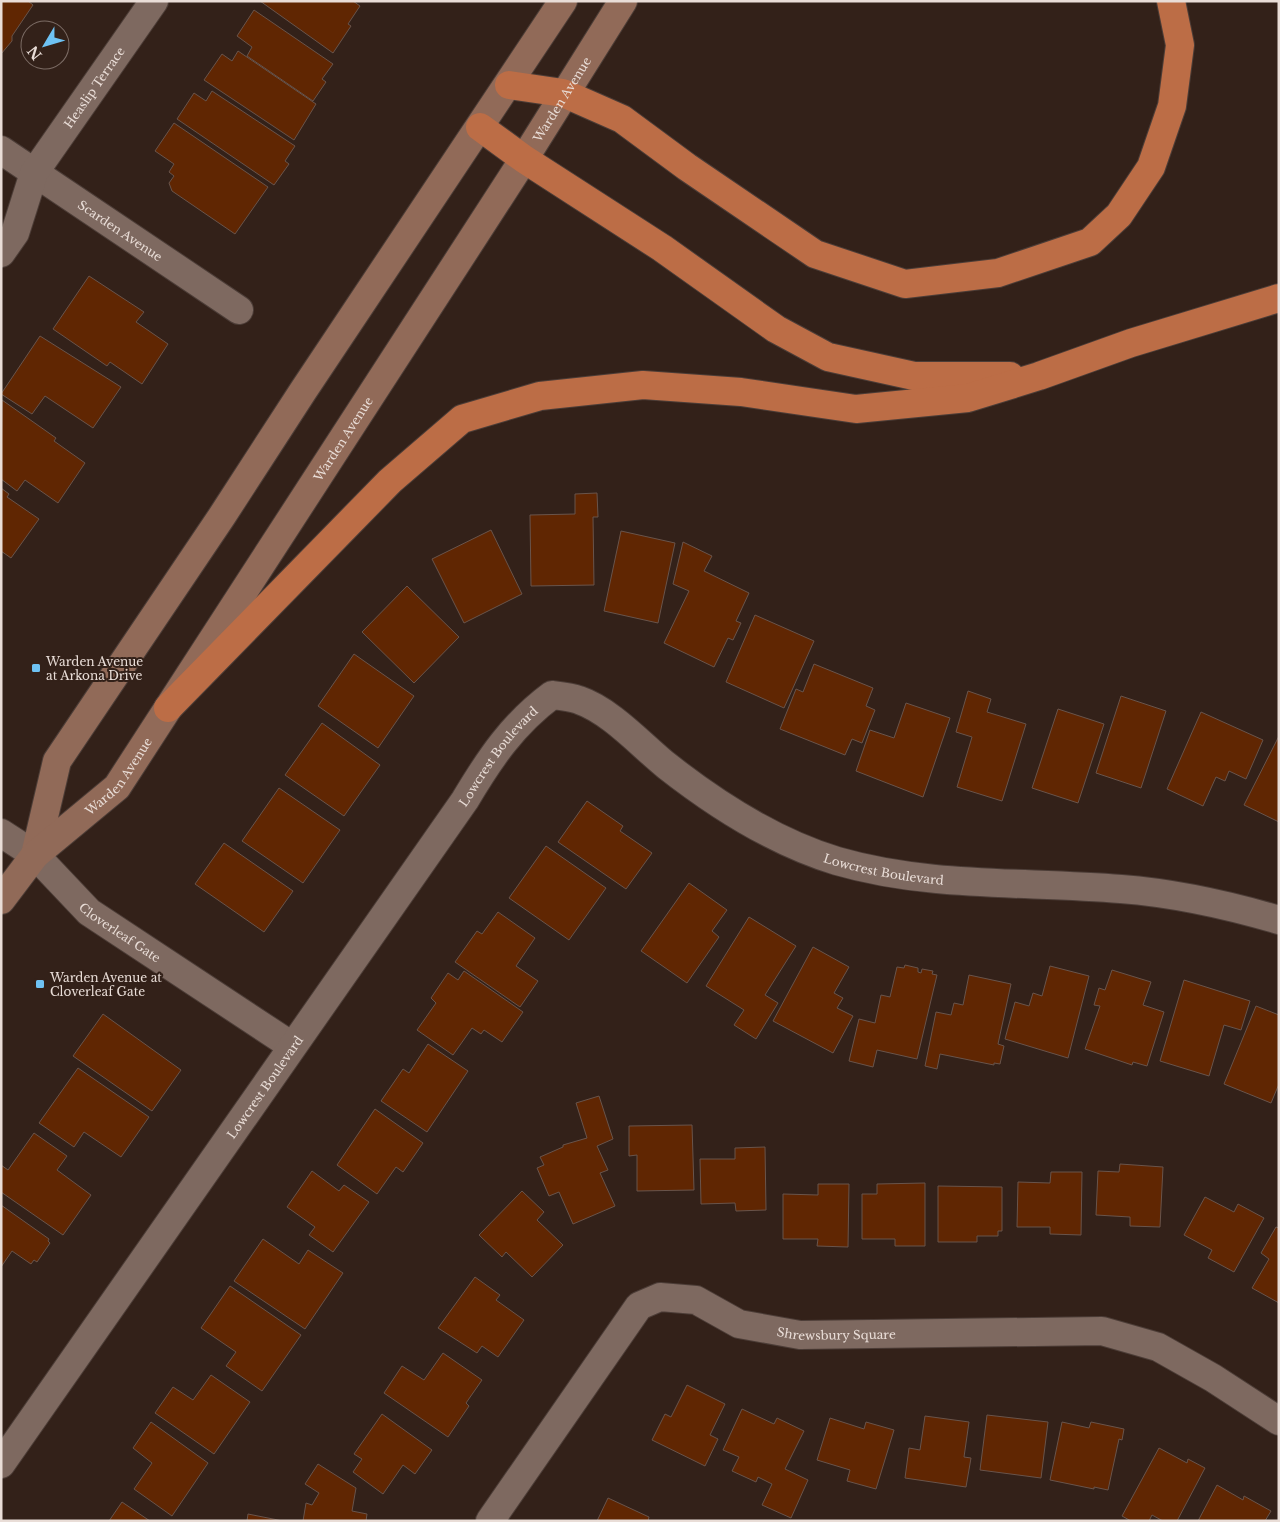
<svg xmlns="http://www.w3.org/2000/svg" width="1280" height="1522" viewBox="0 0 1280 1522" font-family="'Libre Baskerville',serif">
<rect width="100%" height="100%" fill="#332119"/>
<g fill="#602602" stroke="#69544b">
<path d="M1,1H28L33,5L12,36V41L1,54Z"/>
<path d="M260,1H353L360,6L348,24L351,26L333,53Z"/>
<path d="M254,10L333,64L322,79L326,82L313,101L247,56L252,47L237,36Z"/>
<path d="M238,51L316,104L294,140L204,80L222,54L232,61Z"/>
<path d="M212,91L295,146L285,161L289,164L274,185L177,119L194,93L206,101Z"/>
<path d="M174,123L268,187L235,234L172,191L169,183L174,176L169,172L174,164L155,151Z"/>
<path d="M89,276L144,312L136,322L168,344L142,384L110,362L107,366L53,329Z"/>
<path d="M40,336L121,387L93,428L45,396L32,414L1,394Z"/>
<path d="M2,400L56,438L54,441L85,463L58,503L25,480L17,491L1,479Z"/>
<path d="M1,488L9,494L7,497L39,519L11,558L1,551Z"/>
<path d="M597,493L598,517H593L594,585L531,586L530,515L575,514V494Z"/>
<path d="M491,530L522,594L464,623L432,559Z"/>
<path d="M621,531L675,543L658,623L604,611Z"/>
<path d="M683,542L712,556L704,571L749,593L736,621L741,623L733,640L728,638L714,667L664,643L689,591L673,584Z"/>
<path d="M407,586L459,637L414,683L362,632Z"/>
<path d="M755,615L814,641L784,708L726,682Z"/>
<path d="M354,654L414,696L378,748L318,706Z"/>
<path d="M814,664L873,688L866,706L875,710L862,743L852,739L845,755L780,729L796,689L803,692Z"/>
<path d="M968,691L991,699L987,712L1026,724L1002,801L957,787L972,737L956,732Z"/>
<path d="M1121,696L1166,711L1141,788L1096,773Z"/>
<path d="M906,703L950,718L923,797L856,771L870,730L894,738Z"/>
<path d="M1058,709L1104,724L1078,803L1032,788Z"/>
<path d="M1201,712L1263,740L1246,779L1229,771L1225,781L1216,777L1203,806L1167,789Z"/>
<path d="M322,723L380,765L344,816L285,775Z"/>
<path d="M1279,736V822L1244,805Z"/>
<path d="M279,788L340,830L303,883L242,841Z"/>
<path d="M587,801L623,826L620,831L652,853L626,889L558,842Z"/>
<path d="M224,843L293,891L264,932L195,884Z"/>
<path d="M546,846L606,888L569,940L509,898Z"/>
<path d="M689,883L727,910L712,931L719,937L687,983L641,951Z"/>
<path d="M498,912L535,938L516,966L538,981L520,1007L455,962L477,931L482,934Z"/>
<path d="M749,917L796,946L765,995L778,1003L756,1039L734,1025L744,1010L706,986Z"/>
<path d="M813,947L849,967L834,993L843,998L837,1008L853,1016L833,1053L773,1021Z"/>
<path d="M905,965L918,968V972L921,973L922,969L933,971L932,974L937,975L917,1059L877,1050L873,1067L849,1061L859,1019L875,1023L881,995L890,997L897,967L904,968Z"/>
<path d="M1050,966L1089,976L1068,1058L1005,1039L1015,1002L1029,1006L1033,993L1042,996Z"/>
<path d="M1112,970L1151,982L1143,1005L1164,1012L1147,1066L1133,1062L1132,1065L1085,1049L1100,1006L1094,1005L1099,988L1105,990Z"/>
<path d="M464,971L523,1012L502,1042L484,1030L481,1034L472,1028L453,1055L417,1030L436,1003L431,998L448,973L458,980Z"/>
<path d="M969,975L1011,984L998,1044L1004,1046L1000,1064L994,1063V1065L940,1054L937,1069L925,1066L936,1012L951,1015L954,1003L963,1005Z"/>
<path d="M1184,980L1250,1001L1241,1030L1224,1025L1209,1076L1160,1061Z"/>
<path d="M1256,1006L1279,1015V1084L1271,1103L1224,1084Z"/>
<path d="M103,1014L181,1070L152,1111L73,1056Z"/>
<path d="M428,1044L468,1071L427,1132L381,1101L403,1069L409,1073Z"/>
<path d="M78,1068L149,1117L121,1157L84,1132L74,1147L39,1123Z"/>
<path d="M599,1096L613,1139L597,1146L608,1170L600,1173L615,1206L573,1224L559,1192L549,1196L537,1168L544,1165L540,1157L563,1147V1145L587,1138L576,1103Z"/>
<path d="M375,1109L423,1143L403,1172L396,1167L377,1194L337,1165Z"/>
<path d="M692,1125L694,1190L637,1191V1155L629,1156V1126Z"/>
<path d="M34,1133L67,1156L57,1170L91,1195L63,1235L1,1192V1165L8,1170Z"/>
<path d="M765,1147L766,1210L736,1211L735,1203L701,1204L700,1159H735V1148Z"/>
<path d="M1120,1164L1163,1167L1160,1227L1130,1226V1217L1096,1215L1098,1171L1119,1172Z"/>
<path d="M312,1171L339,1191L344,1185L369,1202L333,1252L309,1235L315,1227L287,1207Z"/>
<path d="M1051,1172H1082L1081,1235L1050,1234V1227H1017L1018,1182L1050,1183Z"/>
<path d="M925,1183V1246H895V1239H862V1194H877V1184Z"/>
<path d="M818,1184H849L848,1247L817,1246L818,1239H783V1194L818,1195Z"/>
<path d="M938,1186L1002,1187V1231H998V1236H977V1242H938Z"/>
<path d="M522,1191L544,1212L537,1220L563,1245L532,1277L506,1252L502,1257L479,1235Z"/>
<path d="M1205,1197L1234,1212L1238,1204L1264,1218L1234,1272L1208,1258L1212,1250L1184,1235Z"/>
<path d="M1,1205L49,1239L48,1241L50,1243L37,1262L34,1260L31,1264L12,1251L1,1267Z"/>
<path d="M1276,1227L1279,1228V1303L1252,1288L1269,1259L1261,1253Z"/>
<path d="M263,1239L299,1264L308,1250L343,1273L305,1329L234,1281Z"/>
<path d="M475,1277L500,1295L496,1300L524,1320L498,1357L482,1346L477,1353L438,1328Z"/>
<path d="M230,1286L301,1335L262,1391L226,1366L236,1352L201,1328Z"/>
<path d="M443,1353L482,1380L466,1403L469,1406L448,1437L384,1393L402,1366L424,1380Z"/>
<path d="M211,1375L250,1402L214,1454L155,1413L173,1387L193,1400Z"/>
<path d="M687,1385L725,1404L710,1435L718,1439L705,1466L652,1440L665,1414L671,1417Z"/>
<path d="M742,1409L774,1424L777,1418L804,1431L785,1469L808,1480L791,1518L762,1505L772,1484L758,1477L756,1482L732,1471L739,1457L723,1450Z"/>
<path d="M382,1414L432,1450L415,1474L403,1465L383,1494L353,1472L362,1459L354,1454Z"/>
<path d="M987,1415L1048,1422L1041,1478L980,1470Z"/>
<path d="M925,1416L969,1422L964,1457L971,1458L966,1487L905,1478L909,1448L920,1450Z"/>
<path d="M830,1418L864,1429L866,1422L894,1430L876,1489L847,1481L850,1470L817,1460Z"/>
<path d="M151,1422L208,1463L172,1516L134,1489L152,1463L133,1448Z"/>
<path d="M1062,1422L1089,1428L1091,1422L1124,1429L1122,1440L1119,1439L1108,1490L1094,1487V1489L1050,1480Z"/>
<path d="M1159,1448L1187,1463L1188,1459L1205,1468L1177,1521H1163L1152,1515L1149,1521H1131L1122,1516Z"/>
<path d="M318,1464L356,1488L352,1511L367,1514L366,1521H303L306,1503L312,1505L319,1493L305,1484Z"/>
<path d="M1217,1485L1243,1500L1244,1496L1271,1511L1265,1521H1198Z"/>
<path d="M608,1498L649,1517L648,1521H597Z"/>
<path d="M122,1502L150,1521H109Z"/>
<path d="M248,1514L283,1521H247Z"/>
</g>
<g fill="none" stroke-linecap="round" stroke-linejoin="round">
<g stroke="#4c3d37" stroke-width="30">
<g id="street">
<path id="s1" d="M1,150L239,310"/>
<path id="s2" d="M1,253L15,233L34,173L154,1"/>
<path id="s3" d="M1,833L35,855L89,912L292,1046"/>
<path id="s4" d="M1,1464L465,800C490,758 513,724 552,695C561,696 571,697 579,700C611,711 641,745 667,766C718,806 774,842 837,861C930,888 1026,881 1121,889C1174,893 1228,905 1279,920"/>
<path id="s5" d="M490,1521L639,1306L660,1297L696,1300L739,1324L800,1335L1102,1331L1158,1347L1213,1378L1279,1421"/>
</g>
</g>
<g stroke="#4c3d37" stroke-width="30">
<g id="secondary">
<path d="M35,855L57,761L222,516L303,391L563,1"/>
<path id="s6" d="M1,900L35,855L117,787L524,159L623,1"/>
</g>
</g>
<g stroke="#4c3d37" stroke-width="30">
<g id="highway">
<path d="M509,85L563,93L622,119L687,167L815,254L905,284L998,273L1090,242L1119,215L1151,167L1172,106L1180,45L1171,1"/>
<path d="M480,127L524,159L662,248L776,329L828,357L914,376H1010"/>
<path d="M168,708L390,481L462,419L540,396L643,385L741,392L856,409L968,398L1039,376L1131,343L1279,298"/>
</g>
</g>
<use href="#street" stroke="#7e6960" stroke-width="28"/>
<use href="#secondary" stroke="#916a58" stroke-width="28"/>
<use href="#highway" stroke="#bc6d46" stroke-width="28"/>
</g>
<g fill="#6ec2f3" stroke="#332119" stroke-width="2">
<rect x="31" y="663" width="10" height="10" rx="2.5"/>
<rect x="35" y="979" width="10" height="10" rx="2.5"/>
</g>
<g text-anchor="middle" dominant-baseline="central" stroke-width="4" stroke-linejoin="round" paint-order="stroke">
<g font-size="12" fill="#e9ddd7" stroke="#332119">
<text stroke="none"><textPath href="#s2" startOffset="192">Heaslip Terrace</textPath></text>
<text stroke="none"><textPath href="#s6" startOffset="982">Warden Avenue</textPath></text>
<text stroke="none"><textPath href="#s1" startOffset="144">Scarden Avenue</textPath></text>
<text stroke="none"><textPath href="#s6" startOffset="578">Warden Avenue</textPath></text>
<text stroke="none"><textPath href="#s4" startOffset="865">Lowcrest Boulevard</textPath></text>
<text stroke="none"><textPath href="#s6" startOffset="172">Warden Avenue</textPath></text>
<text stroke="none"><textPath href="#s4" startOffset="1329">Lowcrest Boulevard</textPath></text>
<text stroke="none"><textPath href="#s3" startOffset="156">Cloverleaf Gate</textPath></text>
<text stroke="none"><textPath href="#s4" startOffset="460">Lowcrest Boulevard</textPath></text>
<text stroke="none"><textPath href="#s5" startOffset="468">Shrewsbury Square</textPath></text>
</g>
<g font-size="12" fill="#e9ddd7" stroke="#332119" text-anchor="start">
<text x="46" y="661">Warden Avenue<tspan x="46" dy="14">at Arkona Drive</tspan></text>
<text x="50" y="977">Warden Avenue at<tspan x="50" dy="14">Cloverleaf Gate</tspan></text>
</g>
</g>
<rect width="1280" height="1522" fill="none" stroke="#e9ddd7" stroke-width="5"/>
<g transform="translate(45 45) rotate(232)"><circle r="24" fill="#332119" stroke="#7c6c65"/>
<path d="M0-4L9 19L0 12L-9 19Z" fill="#6ec2f3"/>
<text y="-8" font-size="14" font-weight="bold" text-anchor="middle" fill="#e9ddd7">N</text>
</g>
</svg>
